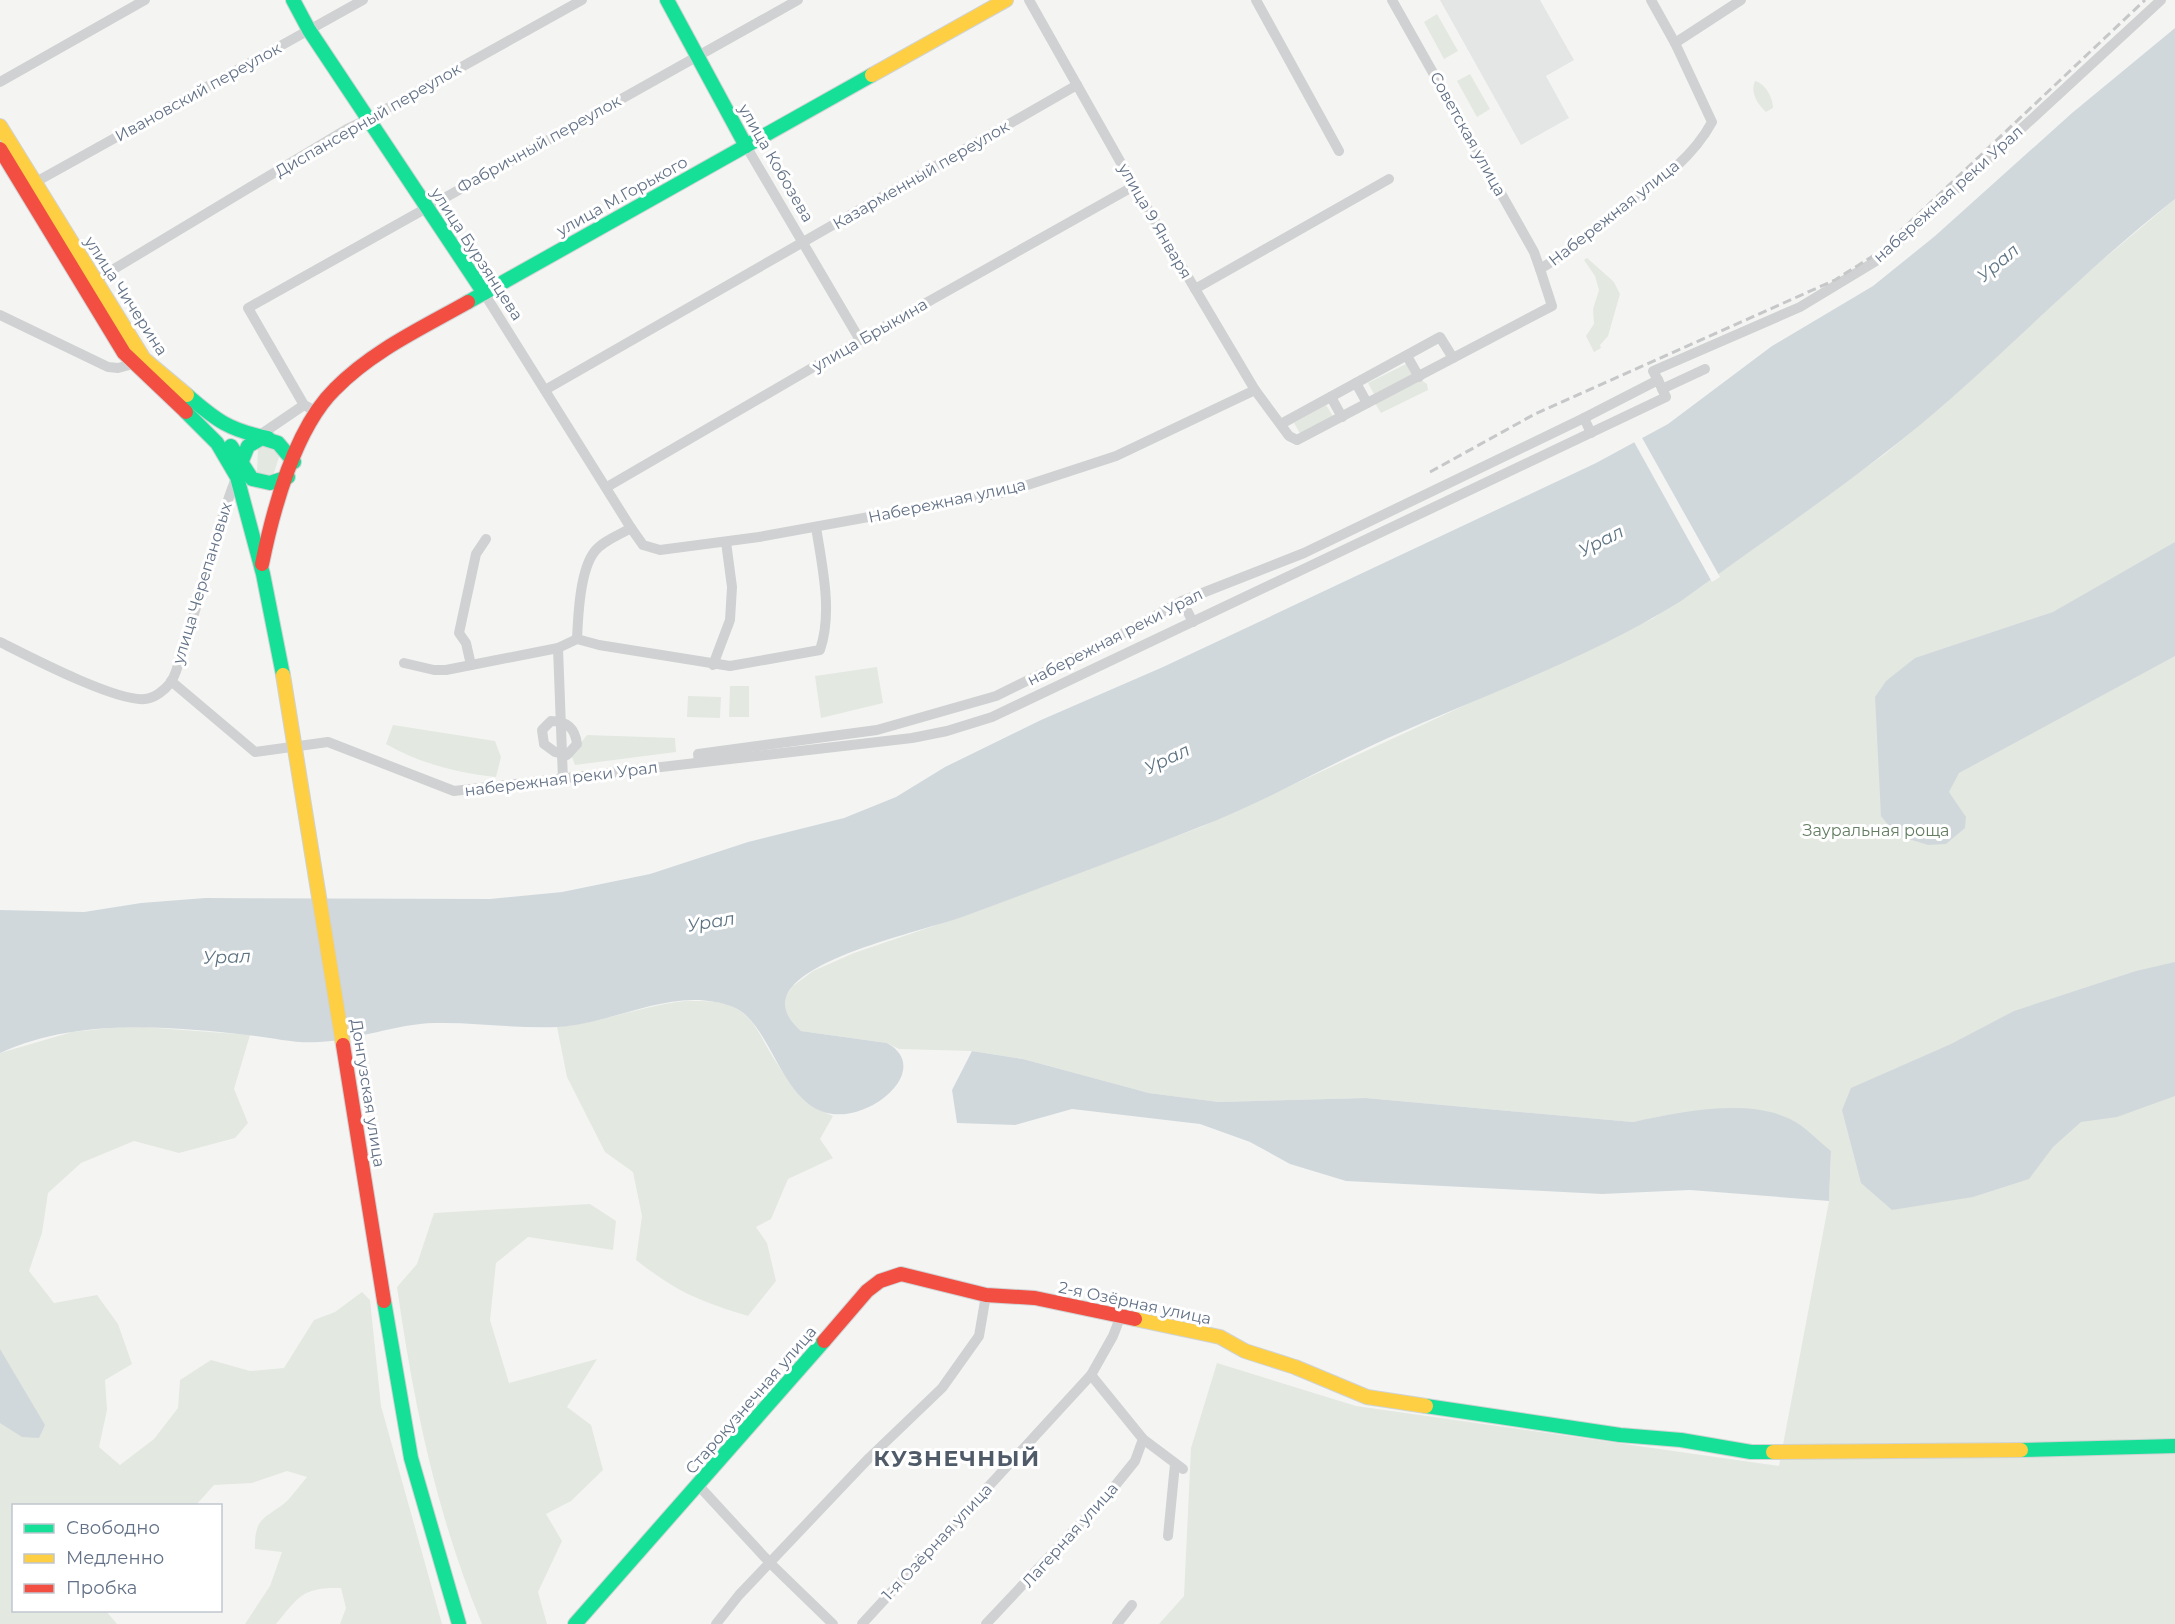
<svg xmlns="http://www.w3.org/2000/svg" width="2175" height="1624" viewBox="0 0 2175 1624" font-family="Montserrat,sans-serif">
<rect width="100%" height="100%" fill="#f4f5f3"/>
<path fill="#e4e6e5" d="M1440,0H1540L1574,60L1546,76L1569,118L1521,145Z"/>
<g fill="#e3e8e1">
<path d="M1437,14L1458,51L1444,59L1424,22Z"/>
<path d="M1470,74L1490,109L1477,117L1457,81Z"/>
<path d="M1755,81C1765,83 1773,98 1773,108L1766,112C1757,104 1750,92 1755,81Z"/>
<path d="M2175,199V1624H1159L1184,1596L1191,1448L1217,1363L1356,1406L1779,1466L1829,1201L1831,1151L1673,1114L1633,1122L1366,1098L1219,1102L1149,1093L1023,1059L972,1051L899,1049L887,1043L801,1031L791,1022L784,1009L785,997L793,986L813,971L854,953L960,917L1201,827L1652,619L1885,454L1954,396L2074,284Z"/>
<path d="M1587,258L1614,282L1620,294L1608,336L1600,345L1601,348L1594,352L1586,336L1594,324L1593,309L1599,290L1595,276L1584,260Z"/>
<path d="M1408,363L1414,373L1374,394L1368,383Z"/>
<path d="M1421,380L1427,384L1428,390L1381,413L1375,403Z"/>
<path d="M1326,405L1333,416L1301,435L1294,423Z"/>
<path d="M265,443L280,454L273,476L267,479L257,472L258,448Z"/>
<path d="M877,667L883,703L821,718L815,676Z"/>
<path d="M730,686H749V717H729Z"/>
<path d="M688,696L721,697L720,718L687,717Z"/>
<path d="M393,725L495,741L501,757L496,777C457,773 419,763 386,744Z"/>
<path d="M587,735L675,738L676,752L575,765L571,755Z"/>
<path d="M685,1001C701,1001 721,1000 735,1008C751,1016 759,1032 767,1047C784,1076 802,1103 833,1116L820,1139L833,1158L788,1179L771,1219L756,1227L767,1243L776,1281L748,1316C699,1301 677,1292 636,1260L642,1216L633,1172L605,1152L567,1077L557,1027C601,1023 641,1006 685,1001Z"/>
<path d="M130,1026L250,1035L234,1089L248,1123L235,1138L179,1153L134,1141L81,1163L48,1193L42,1233L29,1271L54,1303L97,1295L118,1324L132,1364L105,1380L107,1410L99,1447L120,1465L154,1439L178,1408L180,1380L211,1360L250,1371L284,1368L314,1320L335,1312L362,1292L370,1300L381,1406L442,1624H340L346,1608L341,1588C303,1587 299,1596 276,1624H245L270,1586L282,1552L255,1549C254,1514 268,1519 289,1499C295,1492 301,1484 307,1477L287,1471L252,1483L214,1485L196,1505L14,1506V1610L106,1611L117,1624H0V1053L72,1032Z"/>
<path d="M590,1204L616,1221L613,1250L528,1237L496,1263L490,1320L509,1383L597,1359L567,1407L591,1425L603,1470L571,1501L546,1514L562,1541L538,1592L547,1624H482C437,1517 413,1401 397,1287L417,1264L434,1213Z"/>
</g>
<g fill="#d1d8dc">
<path d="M2175,28V199C2097,260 2028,330 1954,396C1869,471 1773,534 1681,601C1590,658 1486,694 1388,738C1324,767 1263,803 1197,828C1119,859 1040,888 962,917C918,932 821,953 792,987C778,1003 787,1019 801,1031L887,1043C936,1070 864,1129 821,1111C779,1094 769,1021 733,1007C675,984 615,1024 558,1027C516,1029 476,1022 435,1023C395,1024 358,1040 319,1042C294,1044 271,1037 247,1035C166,1026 77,1018 0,1053V910L84,912L141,903L205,898L490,899L562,892L650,874L748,842L844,818L896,797L945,767L1041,720L1163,667L1596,463L1668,424L1772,346L1873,286L1935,236L2072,113Z"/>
<path d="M2175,542V656L1959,773L1949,792L1966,817L1965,828L1946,844L1928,845L1896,835L1881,816L1875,697L1886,681L1915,658L2053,612Z"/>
<path d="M2175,962V1096L2117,1117L2081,1122L2053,1147L2029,1179L1973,1197L1892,1210L1861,1183L1842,1110L1851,1088L1951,1044L2014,1011L2136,971Z"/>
<path d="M972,1051L1023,1059L1149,1093L1219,1102L1366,1098L1633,1122C1679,1112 1747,1098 1790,1119C1805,1126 1818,1141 1831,1151L1829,1201L1690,1190L1602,1194L1346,1181L1290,1164L1250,1142L1200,1124L1072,1109L1015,1125L957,1123L952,1090Z"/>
<path d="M0,1349L45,1425L39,1438L22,1437L0,1423Z"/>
</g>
<path fill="#f4f5f3" d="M1641,436L1720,577L1712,582L1633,440Z"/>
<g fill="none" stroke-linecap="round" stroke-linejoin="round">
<g stroke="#d0d3d4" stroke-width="16">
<g id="fast">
<path d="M293,0L309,30L484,293"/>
<path d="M667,0L746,146"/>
<path d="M468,302L872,75"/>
<path d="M187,395C217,421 229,430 268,438"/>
<path d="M186,412L217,443L237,477L263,574L283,675"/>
<path d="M231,446L252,479L270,483L288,477"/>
<path d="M239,468L248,446L262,438L278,443L294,462"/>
<path d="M384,1301L411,1458L459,1624"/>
<path d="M1426,1406L1620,1435L1681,1440L1751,1452H1773"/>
<path d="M2021,1450L2175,1446"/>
<path d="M575,1624L824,1341"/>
</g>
</g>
<g stroke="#d0d3d4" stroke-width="16">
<g id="slow">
<path d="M872,75L1006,0"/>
<path d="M0,126L144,359L187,395"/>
<path d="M1135,1319L1220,1337L1245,1351L1295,1367L1367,1397L1426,1406"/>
<path d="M1773,1452L2021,1450"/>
</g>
</g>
<g stroke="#d0d3d4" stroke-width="16">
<g id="jam">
<path d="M0,149L124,353L186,412"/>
<path d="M262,564C273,510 295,428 335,389C372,351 422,328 468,302"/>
<path d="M824,1341L867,1291L880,1281L901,1274L986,1295L1035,1298L1135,1319"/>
</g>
</g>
<g stroke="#d0d1d2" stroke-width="10">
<path d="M1029,0L1134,186L1255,390L1289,436L1297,440L1552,306L1540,269C1569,252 1593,231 1619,211C1654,185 1691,161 1712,122L1675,43L1651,0"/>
<path d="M1256,0L1339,151"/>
<path d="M1392,0L1534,252L1540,269"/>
<path d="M1675,43L1741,0"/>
<path d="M0,82L145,0"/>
<path d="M746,146L860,340"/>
<path d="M34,183L363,0"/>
<path d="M94,281L347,129L368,119L582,0"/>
<path d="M1195,289L1389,179"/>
<path d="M484,293L631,528L643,545L660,550L759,537L1006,492L1116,456L1255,390"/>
<path d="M0,315L108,367L118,368L133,364"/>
<path d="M1407,356L1419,377"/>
<path d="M1658,380L1653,371L1800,307L1881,258L2161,0"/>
<path d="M1356,383L1367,403"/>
<path d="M1662,389L1705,369"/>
<path d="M545,390L1077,85"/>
<path d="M1331,397L1342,417"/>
<path d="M317,412L304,405L248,308L798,0"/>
<path d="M1281,424L1440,337L1453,358"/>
<path d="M257,437L304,405"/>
<path d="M607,487L860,340L1134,186"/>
<path d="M1182,601L1193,622"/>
<path d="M577,639C578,616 580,569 595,551C603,541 619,535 631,528"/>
<path d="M0,642C28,656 116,702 145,699C155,698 165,690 171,682C179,669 181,652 186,638C205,585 215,529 237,476"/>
<path d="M558,648L563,780"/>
<path d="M404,663L434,670H446L558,648L577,639L599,645L730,666L820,650C833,612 822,566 816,527"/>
<path d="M471,665L466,643L459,633L476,554L486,539"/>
<path d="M713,665L730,620L732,587L726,542"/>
<path d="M171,681L255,752L328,742L454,791L912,738L947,731L992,717L1666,397L1658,380L1584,418"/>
<path d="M551,721C567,721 575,728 577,744L567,755L555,752L544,744L542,730Z"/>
<path d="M699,762L698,754L877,730L996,696L1124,633L1182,601L1304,553L1584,418L1591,433"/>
<path d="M1091,1375L1143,1439L1183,1469"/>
<path d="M699,1486L770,1563L833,1624"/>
<path d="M1168,1536L1175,1464"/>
<path d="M716,1624L739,1595L869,1458L942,1388L979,1336L986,1295"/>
<path d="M862,1624L1091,1375L1113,1336L1120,1318"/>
<path d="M986,1624L1110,1492L1135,1461L1143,1439"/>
<path d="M1117,1624L1132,1605"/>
</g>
<use href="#fast" stroke="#16e098" stroke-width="14"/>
<use href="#slow" stroke="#ffcf43" stroke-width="14"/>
<use href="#jam" stroke="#f24e42" stroke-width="14"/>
<path stroke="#c6c7c8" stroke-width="3" stroke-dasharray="9 4.5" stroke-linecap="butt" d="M1430,472L1535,414L1835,280L1876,254L2145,0"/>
<g stroke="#d0d2d3" stroke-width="16" stroke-linecap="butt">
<path id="slow-bridge" d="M283,675L343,1045"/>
</g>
<g stroke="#d0d2d3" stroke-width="16" stroke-linecap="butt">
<path id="jam-bridge" d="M343,1045L384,1301"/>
</g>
<use href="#slow-bridge" stroke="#ffcf43" stroke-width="14"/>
<use href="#jam-bridge" stroke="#f24e42" stroke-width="14"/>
</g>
<g text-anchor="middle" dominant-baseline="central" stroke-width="6" stroke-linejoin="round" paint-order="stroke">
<g font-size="16" fill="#627186" stroke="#fff">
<text transform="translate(198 92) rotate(-29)">Ивановский переулок</text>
<text transform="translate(368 120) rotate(-30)">Диспансерный переулок</text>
<text transform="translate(1468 134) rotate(61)">Советская улица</text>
<text transform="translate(539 144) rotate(-29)">Фабричный переулок</text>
<text transform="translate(776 163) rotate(60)">улица Кобозева</text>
<text transform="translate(921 175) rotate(-30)">Казарменный переулок</text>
<text transform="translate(1948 194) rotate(-42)">набережная реки Урал</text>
<text transform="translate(622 196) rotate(-29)">улица М.Горького</text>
<text transform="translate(1614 213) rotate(-38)">Набережная улица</text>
<text transform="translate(1155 221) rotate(60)">улица 9 Января</text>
<text transform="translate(477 254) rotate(57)">улица Бурзянцева</text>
<text transform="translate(126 296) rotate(57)">улица Чичерина</text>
<text transform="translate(870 335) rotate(-30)">улица Брыкина</text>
<text transform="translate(947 501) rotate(-12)">Набережная улица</text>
<text transform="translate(202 583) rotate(-73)">улица Черепановых</text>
<text transform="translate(1115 637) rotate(-27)">набережная реки Урал</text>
<text transform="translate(561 779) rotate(-7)">набережная реки Урал</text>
<text transform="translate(368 1093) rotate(81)">Донгузская улица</text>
<text transform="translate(1135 1303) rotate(12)">2-я Озёрная улица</text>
<text transform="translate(751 1400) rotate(-49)">Старокузнечная улица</text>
<text transform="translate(1070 1535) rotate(-48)">Лагерная улица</text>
<text transform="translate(937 1542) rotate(-47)">1-я Озёрная улица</text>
</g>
<g font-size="16" fill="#637d61" stroke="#fff">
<text x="1876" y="830">Зауральная роща</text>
</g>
<g font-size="18" font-style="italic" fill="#5d7383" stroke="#fff">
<text transform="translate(1998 263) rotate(-40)">Урал</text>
<text transform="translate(1601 541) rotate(-27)">Урал</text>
<text transform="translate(1167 759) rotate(-26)">Урал</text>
<text transform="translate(711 922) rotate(-9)">Урал</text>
<text transform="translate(227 957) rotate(-2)">Урал</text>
</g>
<g font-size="22" font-weight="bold" letter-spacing="1.5" fill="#505b6a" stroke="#fff">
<text x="957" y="1458">КУЗНЕЧНЫЙ</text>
</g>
</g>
<rect x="12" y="1504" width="210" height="108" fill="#ffffff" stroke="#c0c6cf" stroke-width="1.5"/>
<rect x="24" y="1524" width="30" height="9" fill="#16e098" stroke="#c0c6cf" stroke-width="1.5"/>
<text x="66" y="1534" font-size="18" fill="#627186">Свободно</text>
<rect x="24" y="1554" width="30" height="9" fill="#ffcf43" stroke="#c0c6cf" stroke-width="1.5"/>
<text x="66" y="1564" font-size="18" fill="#627186">Медленно</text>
<rect x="24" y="1584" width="30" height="9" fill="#f24e42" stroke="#c0c6cf" stroke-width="1.5"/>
<text x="66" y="1594" font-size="18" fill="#627186">Пробка</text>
</svg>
